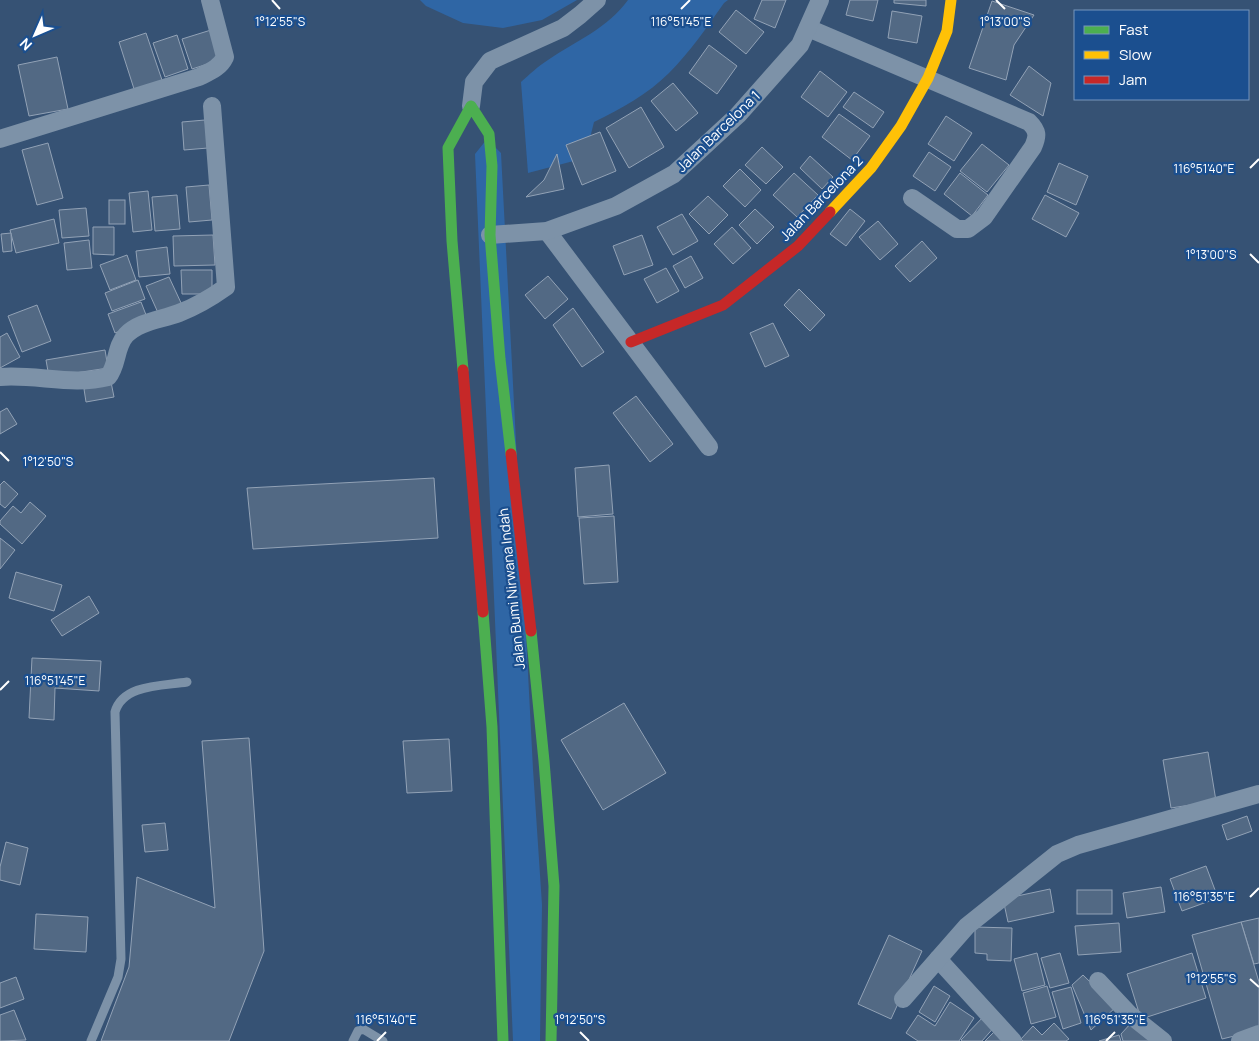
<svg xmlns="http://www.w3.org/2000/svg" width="1259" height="1041" viewBox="0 0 1259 1041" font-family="Manrope,sans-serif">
<rect width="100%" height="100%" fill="#365274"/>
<g fill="#2f66a5">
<path d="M420,0H577L542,20L503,28L463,23L426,6Z"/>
<path d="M628,0H728L724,3C707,27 690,52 669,73C648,94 621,109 594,122L585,158L528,173L521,82C529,75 538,66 548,60C576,41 608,28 628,0Z"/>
<path d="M487,139L501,153L533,769L542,905L540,1041H513L475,154Z"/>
</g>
<g fill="#526984" stroke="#92a2b6">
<path d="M762,0H786L775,28L754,19Z"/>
<path d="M850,0H878L873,21L846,15Z"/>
<path d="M894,0H926V6L894,3Z"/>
<path d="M992,1L1034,15L1014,45L1006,80L969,68Z"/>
<path d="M736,10L764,32L746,54L719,32Z"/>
<path d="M892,11L922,16L917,43L888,38Z"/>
<path d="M211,30L220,60L192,69L182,39Z"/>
<path d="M146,33L163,83L135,92L119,42Z"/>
<path d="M177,35L188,69L165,77L153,43Z"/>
<path d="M709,45L737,66L717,94L689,73Z"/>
<path d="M57,57L68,109L29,116L18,65Z"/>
<path d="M1029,66L1051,83L1043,116L1010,95Z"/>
<path d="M820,71L847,92L828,117L801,97Z"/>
<path d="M673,83L698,113L676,131L651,101Z"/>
<path d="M854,92L884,112L873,128L843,107Z"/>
<path d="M641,107L664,147L629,168L606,128Z"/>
<path d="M839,114L870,136L852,160L822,137Z"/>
<path d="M946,116L972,133L954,161L928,144Z"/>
<path d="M205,120L208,148L184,150L182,122Z"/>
<path d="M600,132L616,171L582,185L566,145Z"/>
<path d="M48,143L63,198L37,205L22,150Z"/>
<path d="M982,144L1009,165L987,192L960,171Z"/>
<path d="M762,147L783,167L766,184L745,165Z"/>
<path d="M929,152L951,167L935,191L913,176Z"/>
<path d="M557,154L564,189L526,197L544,180Z"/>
<path d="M810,156L833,177L822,189L800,168Z"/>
<path d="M1059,163L1088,176L1076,205L1047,192Z"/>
<path d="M740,169L761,190L745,207L723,186Z"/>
<path d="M794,173L818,195L797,217L773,195Z"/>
<path d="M960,173L988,195L972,216L944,194Z"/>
<path d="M209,185L212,220L189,222L186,187Z"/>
<path d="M148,191L152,230L133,232L129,193Z"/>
<path d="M177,195L180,229L155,231L152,197Z"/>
<path d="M1045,195L1079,213L1066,237L1032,219Z"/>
<path d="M708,196L728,215L709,234L689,214Z"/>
<rect x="109" y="200" width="16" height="24"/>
<path d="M86,208L89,236L62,238L59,210Z"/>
<path d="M755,209L774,227L757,244L739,225Z"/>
<path d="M850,209L865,221L846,246L830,234Z"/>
<path d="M682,214L698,241L673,255L657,227Z"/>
<path d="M54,219L59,243L16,253L10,230Z"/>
<path d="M878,221L898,244L880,260L859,237Z"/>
<path d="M93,227H114V255L93,254Z"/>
<path d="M732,227L751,248L733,264L714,244Z"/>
<path d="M11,233L12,251L3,252L1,234Z"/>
<path d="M213,235L215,265L174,266L173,236Z"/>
<path d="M642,235L653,265L624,275L613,246Z"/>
<path d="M89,240L92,268L67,270L64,243Z"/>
<path d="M922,241L937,258L910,282L895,266Z"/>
<path d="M167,247L170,274L139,277L136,251Z"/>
<path d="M127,255L136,280L110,290L100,265Z"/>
<path d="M691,256L703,278L685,288L673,266Z"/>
<path d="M666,268L679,291L657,303L644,279Z"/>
<path d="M181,270H212V294H182Z"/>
<path d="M548,276L568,299L545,319L525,295Z"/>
<path d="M169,277L182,305L159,315L146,286Z"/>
<path d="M138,280L145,299L112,311L105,293Z"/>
<path d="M799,289L825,315L810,331L784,305Z"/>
<path d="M141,302L148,320L115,333L108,314Z"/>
<path d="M37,305L51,341L22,352L8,316Z"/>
<path d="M573,308L604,352L582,367L553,325Z"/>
<path d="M773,323L789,356L765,367L750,333Z"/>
<path d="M7,333L20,357L0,368V337Z"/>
<path d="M105,350L108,368L49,377L46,360Z"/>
<path d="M111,382L114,397L86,402L84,389Z"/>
<path d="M636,396L673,444L650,462L613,413Z"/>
<path d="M7,408L17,424L0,434V412Z"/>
<path d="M609,465L613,514L578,517L575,468Z"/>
<path d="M434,478L438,538L253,549L247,488Z"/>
<path d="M4,481L18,494L5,508L0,504V485Z"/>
<path d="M30,502L46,516L22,544L0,524V521L13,506L21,513Z"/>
<path d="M614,516L618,582L584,584L579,518Z"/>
<path d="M0,538L15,550L0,569Z"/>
<path d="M16,572L62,585L54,611L9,598Z"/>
<path d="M89,596L99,613L62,636L51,620Z"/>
<path d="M32,658L101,661L99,691L55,688L54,720L29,718Z"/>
<path d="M624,703L666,773L603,810L561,740Z"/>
<path d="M249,738L264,951L229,1041H101L129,967L137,877L215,908L202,741Z"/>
<path d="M449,739L452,791L407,793L403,741Z"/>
<path d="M1208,752L1216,801L1171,808L1163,760Z"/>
<path d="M1247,816L1252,831L1227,840L1222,825Z"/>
<path d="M165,823L168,850L145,852L142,825Z"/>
<path d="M6,842L28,848L20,885L0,880V867Z"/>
<path d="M1206,866L1218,898L1182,911L1170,879Z"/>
<path d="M1161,887L1165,912L1127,918L1123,893Z"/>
<path d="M1050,889L1054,912L1008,922L1003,899Z"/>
<rect x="1077" y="890" width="35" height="24"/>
<path d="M36,914L88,917L86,952L34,949Z"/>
<path d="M1259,918V963L1254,964L1241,922Z"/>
<path d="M1241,922L1259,982V1030L1222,1039L1192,935Z"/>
<path d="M1119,923L1121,952L1078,955L1075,926Z"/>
<path d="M975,927L1012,928L1011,961L987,960V954L975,953Z"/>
<path d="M889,935L922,951L891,1019L858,1004Z"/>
<path d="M1037,953L1045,985L1022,991L1014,959Z"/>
<path d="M1060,953L1069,983L1050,988L1041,958Z"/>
<path d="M1192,953L1206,998L1141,1019L1127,974Z"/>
<path d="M1083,975L1116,1007L1091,1030L1072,985Z"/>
<path d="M16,977L24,999L0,1008V983Z"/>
<path d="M934,986L950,996L935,1022L919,1012Z"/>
<path d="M1047,986L1056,1017L1031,1024L1023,993Z"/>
<path d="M1071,987L1081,1023L1063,1029L1052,992Z"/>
<path d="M950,1002L974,1018L959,1041H918L906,1033L918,1015L935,1026Z"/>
<path d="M14,1010L26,1040L0,1041V1015Z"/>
<path d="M985,1015L996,1025L982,1041H962L961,1040Z"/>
<path d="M1132,1022L1151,1041H1123L1121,1034Z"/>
<path d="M1054,1023L1069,1039L1066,1041H1023L1021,1039L1033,1026L1042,1035Z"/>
<path d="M998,1028L1010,1041H985Z"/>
<path d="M1119,1035L1121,1041H1099Z"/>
</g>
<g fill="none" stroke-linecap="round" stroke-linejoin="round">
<g stroke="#7d92a8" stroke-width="9">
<path d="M91,1041L118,977L121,959L115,712C123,684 163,686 187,682"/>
<path d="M353,1041L358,1031L363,1029L383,1041"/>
</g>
<g stroke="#7d92a8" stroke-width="18">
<path d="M808,28L1029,122C1038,131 1038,136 1033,147L984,217L968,229H957L912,198"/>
<path d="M471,106L474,82L490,61L563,28L580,15L597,0"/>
<path d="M0,139L199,77C209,72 220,68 225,57L210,0"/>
<path d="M547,231L709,447"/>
<path d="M490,235L547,231L616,206L674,174L738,115L800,45L820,0"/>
<path d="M0,377C36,374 73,386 108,377C118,365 115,347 126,335C140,321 161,320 179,313C195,307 212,297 226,287L212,106"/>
<path d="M938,959L1013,1041"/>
<path d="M1098,981L1129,1014L1163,1041"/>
<path d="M903,999L967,926L1057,854L1078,845L1259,794"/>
<path d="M1240,1041L1259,1034"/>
</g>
<g stroke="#4caf50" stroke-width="11">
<path d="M463,370L452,241L448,148L471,106L489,134L492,166L490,235L500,359L511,454"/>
<path d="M483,612L492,727L503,1041"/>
<path d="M531,631L544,761L554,886L551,1041"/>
</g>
<path stroke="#ffc107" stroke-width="11" d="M830,212L871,168L901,126L928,78L947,31L951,0"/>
<g stroke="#c62828" stroke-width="11">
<path d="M631,342L723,305L798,246L830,212"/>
<path d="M463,370L483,612"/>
<path d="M511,454L531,631"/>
</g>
</g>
<path fill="none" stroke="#fff" stroke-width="2" d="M272,0L280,9M996,0L1005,9M681,9L690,0M1250,168L1259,159M1250,254L1259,263M0,452L9,461M0,690L9,681M1250,897L1259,888M1250,979L1259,987M580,1032L589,1041M377,1041L386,1032M1106,1041L1115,1032"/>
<g text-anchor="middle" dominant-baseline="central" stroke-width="4.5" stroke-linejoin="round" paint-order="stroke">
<g font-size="14" fill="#fff" stroke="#1b4f8f">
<text transform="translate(718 131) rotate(-44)">Jalan Barcelona 1</text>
<text transform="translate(821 198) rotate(-46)">Jalan Barcelona 2</text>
<text transform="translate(511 589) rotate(-96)">Jalan Bumi Nirwana Indah</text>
</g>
</g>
<g font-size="12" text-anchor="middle" fill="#fff" stroke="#1b4f8f" stroke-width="4.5" stroke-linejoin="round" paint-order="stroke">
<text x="280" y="26">1°12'55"S</text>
<text x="681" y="26">116°51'45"E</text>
<text x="1005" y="26">1°13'00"S</text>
<text x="1204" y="173">116°51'40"E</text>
<text x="1211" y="259">1°13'00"S</text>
<text x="48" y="466">1°12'50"S</text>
<text x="55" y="685">116°51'45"E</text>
<text x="1204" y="901">116°51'35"E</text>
<text x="1211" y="983">1°12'55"S</text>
<text x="386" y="1024">116°51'40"E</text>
<text x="1115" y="1024">116°51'35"E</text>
<text x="580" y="1024">1°12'50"S</text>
</g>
<rect x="1074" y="10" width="175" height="90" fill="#1b4f8f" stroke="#7695bc"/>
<rect x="1084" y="26" width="25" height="8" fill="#4caf50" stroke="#7695bc"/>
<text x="1119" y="35" font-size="15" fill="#ffffff">Fast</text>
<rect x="1084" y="51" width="25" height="8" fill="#ffc107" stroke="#7695bc"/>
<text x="1119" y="60" font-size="15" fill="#ffffff">Slow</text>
<rect x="1084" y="76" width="25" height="8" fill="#c62828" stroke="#7695bc"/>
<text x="1119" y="85" font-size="15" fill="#ffffff">Jam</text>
<g transform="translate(35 35) rotate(225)" stroke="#1b4f8f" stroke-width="4" paint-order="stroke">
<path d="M0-4L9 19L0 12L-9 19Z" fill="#ffffff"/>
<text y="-8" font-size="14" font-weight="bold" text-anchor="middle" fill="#ffffff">N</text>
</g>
</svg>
